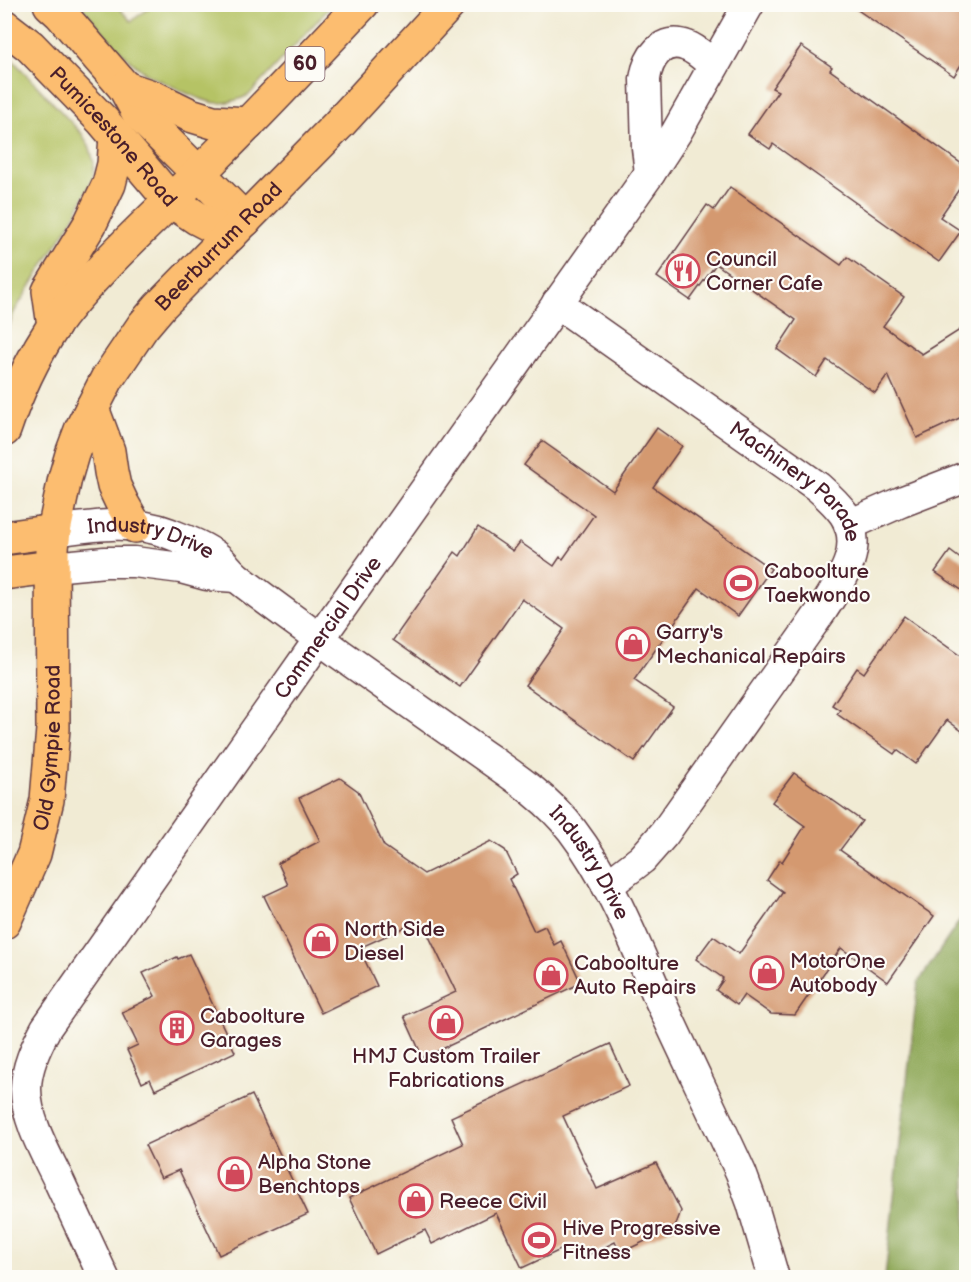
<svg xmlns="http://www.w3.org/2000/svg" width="971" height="1282" viewBox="0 0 971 1282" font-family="'Balsamiq Sans',sans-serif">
<rect width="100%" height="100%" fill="#fdfcf7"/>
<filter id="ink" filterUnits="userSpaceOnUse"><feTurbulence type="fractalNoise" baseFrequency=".0167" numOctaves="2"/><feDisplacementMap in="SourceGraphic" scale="12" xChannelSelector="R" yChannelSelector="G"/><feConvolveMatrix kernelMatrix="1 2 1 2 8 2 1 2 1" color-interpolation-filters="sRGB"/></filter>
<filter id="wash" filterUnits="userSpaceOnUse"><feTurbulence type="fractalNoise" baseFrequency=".008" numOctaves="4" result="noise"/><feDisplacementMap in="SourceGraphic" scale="24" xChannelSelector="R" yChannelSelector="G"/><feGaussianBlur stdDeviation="1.35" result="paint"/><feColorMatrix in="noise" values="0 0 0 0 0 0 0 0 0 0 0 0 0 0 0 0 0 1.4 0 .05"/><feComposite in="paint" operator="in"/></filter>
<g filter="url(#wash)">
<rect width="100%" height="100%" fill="#f1ebd4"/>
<g fill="#b5c365" stroke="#807148" stroke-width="1.5">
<path d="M80,5H116L131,21L154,5H332L249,95C219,109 209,103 180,90C169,84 157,80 147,74C124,59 98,25 80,5Z"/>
<path d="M9,56L82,134L90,148L94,163L93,178L74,217L14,312L5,338L4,57Z"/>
</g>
<path fill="#90a95a" stroke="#6d6442" stroke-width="1.5" d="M966,911V1277H885L918,983Z"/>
<g id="blocks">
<g fill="#d49970">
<path d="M849,4H966V57L954,76Z"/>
<path d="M801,46L832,67L830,70L966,167V179L940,217L961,231L939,262L773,144L770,149L748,134L778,91L772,88Z"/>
<path d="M730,187L841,265L847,257L904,297L883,326L922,354L966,326V415L917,438L888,375L875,393L827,360L816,377L777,349L796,320L716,264L690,300L657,277L707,205L714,210Z"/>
<path d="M657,428L682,446L653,487L771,569L738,616L699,588L634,680L673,707L634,762L525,685L564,629L522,599L460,687L393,640L455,552L460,556L478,527L513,551L520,542L554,566L560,557L563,559L594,515L524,465L542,441L613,491Z"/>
<path d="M950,551L966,563V593L935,572Z"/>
<path d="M904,616L966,660V734L947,720L916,764L897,750L894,754L837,714L840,710L832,705L857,668L864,673Z"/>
<path d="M794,773L862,821L840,850L934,916L888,982L841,948L795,1015L771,1014L744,995L737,1005L716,990L723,980L722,979L723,978L696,959L713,936L739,954L783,892L767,880L780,860L782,862L805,826L772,802Z"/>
<path d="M340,778L358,791L384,846L424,874L491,841L505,850L517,874L509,879L534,931L545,926L554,945L561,941L581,983L423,1058L404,1016L456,992L421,920L359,948L377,986L321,1013L264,896L288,885L278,863L320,841L299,798Z"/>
<path d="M189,954L235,1052L155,1090L150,1079L142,1083L127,1050L138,1045L122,1012L155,996L143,973L177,957L178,959Z"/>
<path d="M610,1044L629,1086L563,1116L597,1189L656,1163L681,1211L675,1227L620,1253L615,1242L578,1260L571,1245L522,1268L496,1213L432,1244L425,1230L376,1254L349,1198L463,1144L451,1117Z"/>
<path d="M252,1095L308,1214L219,1255L179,1170L161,1178L145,1145Z"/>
</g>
</g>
</g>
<g filter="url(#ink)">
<use href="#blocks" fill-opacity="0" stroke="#633e44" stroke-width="1.5"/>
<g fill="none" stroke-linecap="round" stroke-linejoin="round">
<g stroke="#633e44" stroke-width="33">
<g id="minor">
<path d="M650,173L647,148L645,79C648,58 662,36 687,46C696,49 706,59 714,65"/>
<path id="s1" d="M557,303L818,487C827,495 837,504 844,514C866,547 841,581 823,609L664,834L642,859L607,886"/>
<path d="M849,525L901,502L966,477"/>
<path id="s2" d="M54,531C92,526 132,519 168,533C183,539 206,547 218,558C225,564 231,573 239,579C272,605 307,629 340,654C384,685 428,716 472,747C507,772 546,796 572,830C610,880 633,939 658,996C685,1055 714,1114 741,1173L752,1203L774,1278"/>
<path d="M52,567L105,562H134L181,568L207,575L236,577"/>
<path id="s3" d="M104,1278C89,1245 74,1213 59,1181C46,1154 26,1120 26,1089C26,1068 36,1047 46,1028L320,638L650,173L676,133L749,4"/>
</g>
</g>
<g stroke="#633e44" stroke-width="36">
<g id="major">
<path d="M50,4L60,13L125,88L139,114L245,220"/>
<path id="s4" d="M4,26L30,46L103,121L170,200L197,218L230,235"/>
<path d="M125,88L155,98L190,115L213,122L248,124"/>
<path d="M54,326L49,291L90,224L109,184L114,164L116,136"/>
<path d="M92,408L108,451L111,472L114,486L122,503L135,526"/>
<path d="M4,430C16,394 32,359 53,327C66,307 83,289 100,271C136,232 176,197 213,159C264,109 313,56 362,4"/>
<path d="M4,538L54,531"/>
<path d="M4,573L52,567"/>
<path id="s5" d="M4,922L34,854L47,800L53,729L52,548L54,531L65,478L72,454L81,430L107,379L143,326L160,306L338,125L449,4"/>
</g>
</g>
<use href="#minor" stroke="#fff" stroke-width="30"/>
<use href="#major" stroke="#fcbd6f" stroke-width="33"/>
<path stroke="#4a1f2b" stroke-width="4.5" stroke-dasharray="9 4.5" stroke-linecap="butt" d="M4,6L7,4"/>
</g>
</g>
<defs>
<g id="restaurant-ring" transform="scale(1.725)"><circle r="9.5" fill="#fdfcf7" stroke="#d1495b" stroke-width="1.5"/><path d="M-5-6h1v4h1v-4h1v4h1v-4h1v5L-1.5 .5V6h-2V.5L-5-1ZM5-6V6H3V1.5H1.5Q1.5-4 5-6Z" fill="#d1495b"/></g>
<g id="stadium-ring" transform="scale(1.725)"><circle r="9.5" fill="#fdfcf7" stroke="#d1495b" stroke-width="1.5"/><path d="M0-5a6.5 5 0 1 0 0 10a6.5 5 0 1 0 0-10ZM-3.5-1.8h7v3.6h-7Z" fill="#d1495b"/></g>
<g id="shop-ring" transform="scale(1.725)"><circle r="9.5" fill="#fdfcf7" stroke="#d1495b" stroke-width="1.5"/><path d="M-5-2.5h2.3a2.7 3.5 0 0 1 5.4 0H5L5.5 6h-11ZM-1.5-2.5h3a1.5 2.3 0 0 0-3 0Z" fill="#d1495b"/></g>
<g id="building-ring" transform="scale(1.725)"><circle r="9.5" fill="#fdfcf7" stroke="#d1495b" stroke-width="1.5"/><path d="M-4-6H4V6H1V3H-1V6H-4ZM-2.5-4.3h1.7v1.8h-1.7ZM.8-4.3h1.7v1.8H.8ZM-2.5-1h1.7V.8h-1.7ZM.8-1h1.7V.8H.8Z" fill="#d1495b"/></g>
</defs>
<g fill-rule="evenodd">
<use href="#restaurant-ring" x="683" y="271"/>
<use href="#stadium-ring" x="741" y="583"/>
<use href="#shop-ring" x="633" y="644"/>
<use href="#shop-ring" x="321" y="941"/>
<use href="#shop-ring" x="767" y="973"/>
<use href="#shop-ring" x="551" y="975"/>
<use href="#shop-ring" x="446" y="1023"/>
<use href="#building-ring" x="177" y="1028"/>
<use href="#shop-ring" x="235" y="1174"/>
<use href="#shop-ring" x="416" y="1201"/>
<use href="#stadium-ring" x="539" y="1240"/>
</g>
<g text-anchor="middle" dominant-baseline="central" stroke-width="4.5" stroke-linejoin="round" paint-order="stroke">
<rect fill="#fdfcf7" stroke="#806168" stroke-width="1.5" x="285.5" y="47" width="39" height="34" rx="4.5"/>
<g font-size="20" font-weight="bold" fill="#4a1f2b">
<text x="305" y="64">60</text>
</g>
<g font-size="21" fill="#4a1f2b" stroke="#fdfcf7">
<text stroke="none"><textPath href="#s4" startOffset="156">Pumicestone Road</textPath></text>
<text stroke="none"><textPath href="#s5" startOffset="735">Beerburrum Road</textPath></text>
<text stroke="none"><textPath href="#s1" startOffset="300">Machinery Parade</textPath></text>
<text stroke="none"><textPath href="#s2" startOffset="99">Industry Drive</textPath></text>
<text stroke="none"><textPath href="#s3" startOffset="760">Commercial Drive</textPath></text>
<text stroke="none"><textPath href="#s5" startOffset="182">Old Gympie Road</textPath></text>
<text stroke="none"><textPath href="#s2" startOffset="656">Industry Drive</textPath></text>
</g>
<g font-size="21" fill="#4a1f2b" stroke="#fdfcf7" text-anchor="start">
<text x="706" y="259">Council<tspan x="706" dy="24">Corner Cafe</tspan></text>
<text x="764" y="571">Caboolture<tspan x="764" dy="24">Taekwondo</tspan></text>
<text x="656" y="632">Garry's<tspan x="656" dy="24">Mechanical Repairs</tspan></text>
<text x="344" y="929">North Side<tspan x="344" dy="24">Diesel</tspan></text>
<text x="790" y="961">MotorOne<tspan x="790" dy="24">Autobody</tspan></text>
<text x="574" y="963">Caboolture<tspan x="574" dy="24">Auto Repairs</tspan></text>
<text x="200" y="1016">Caboolture<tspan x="200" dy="24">Garages</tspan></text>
<text x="446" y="1056" text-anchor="middle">HMJ Custom Trailer<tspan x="446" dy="24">Fabrications</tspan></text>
<text x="258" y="1162">Alpha Stone<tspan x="258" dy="24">Benchtops</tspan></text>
<text x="439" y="1201">Reece Civil</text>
<text x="562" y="1228">Hive Progressive<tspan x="562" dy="24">Fitness</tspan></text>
</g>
</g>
<rect width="971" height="1282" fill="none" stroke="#fdfcf7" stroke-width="24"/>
</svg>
